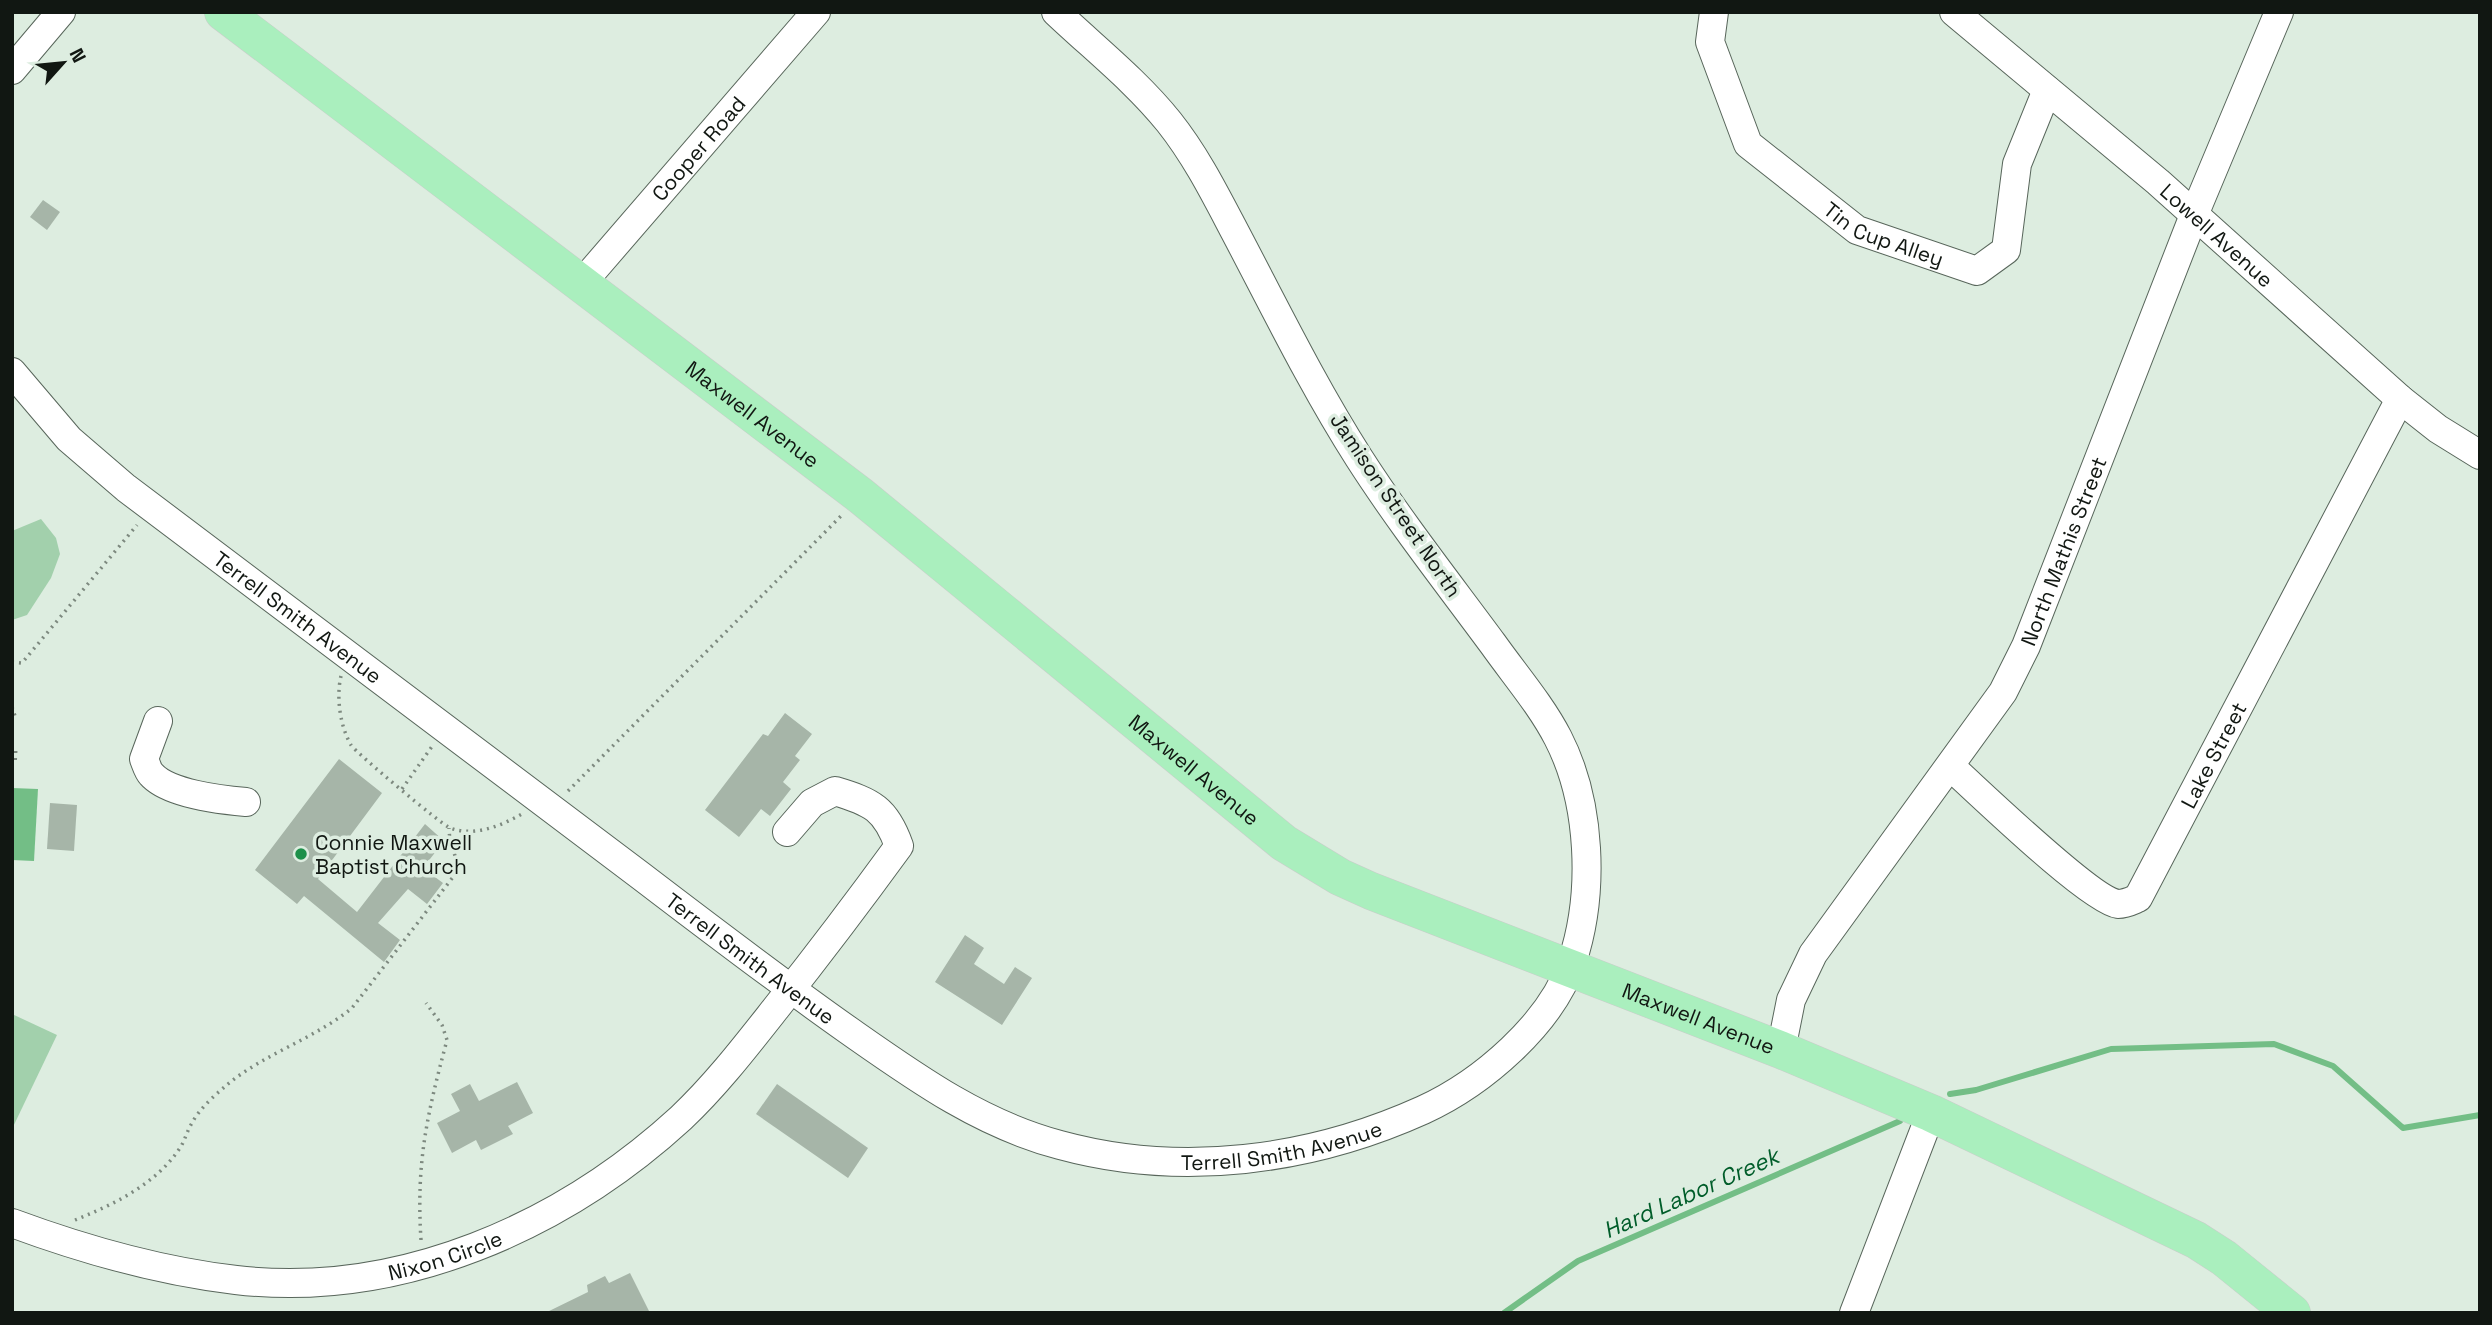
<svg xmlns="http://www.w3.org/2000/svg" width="2492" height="1325" viewBox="0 0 2492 1325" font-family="'Space Grotesk',sans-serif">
<rect width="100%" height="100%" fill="#ddede0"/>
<g fill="#a2d0ac">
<path d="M41,519L56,538L60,554L51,578L27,615L12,620V531Z"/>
<path d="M12,1014L57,1035L12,1129Z"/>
</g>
<path fill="#73be86" d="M12,788L38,789L34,861L12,860Z"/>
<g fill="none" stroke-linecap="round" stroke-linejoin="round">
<g stroke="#73be86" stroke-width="6">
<path d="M1950,1094L1976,1090L2111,1049L2274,1044L2333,1066L2403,1128L2480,1115"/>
<path d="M1504,1313L1578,1261L1900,1121"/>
</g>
</g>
<g fill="#a6b5a8">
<path d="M43,200L60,212L47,230L30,217Z"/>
<path d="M785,713L812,734L795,756L800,760L783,782L791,789L770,816L761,809L739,837L705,810L763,734L768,736Z"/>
<path d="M339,759L382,793L318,879L357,912L425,824L444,841L423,868L443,883L427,904L408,889L378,923L400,940L384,962L304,896L297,904L255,870Z"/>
<path d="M50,803L77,805L74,851L47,849Z"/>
<path d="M965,935L984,948L974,964L1004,984L1015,967L1032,978L1002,1025L935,982Z"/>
<path d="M517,1082L533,1113L508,1126L513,1134L481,1150L476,1140L452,1153L437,1123L460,1111L451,1094L470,1084L479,1101Z"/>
<path d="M777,1084L868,1148L848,1178L756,1114Z"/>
<path d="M630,1273L650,1313H545L588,1292L587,1285L605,1276L609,1283Z"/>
</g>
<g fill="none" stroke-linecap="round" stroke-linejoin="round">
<g stroke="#58665b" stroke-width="30">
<g id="minor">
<path id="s1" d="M1714,12L1710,42L1748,144L1857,230L1977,271L2006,250L2017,164L2047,90"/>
<path id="s2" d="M1954,12L2158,182L2400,399L2438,429L2480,455"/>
<path d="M12,70L61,12"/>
<path id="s3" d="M582,283L816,12"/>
<path id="s4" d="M12,372L69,439L126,488C298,617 470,746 641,876C709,928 777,980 848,1030C915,1077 980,1124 1060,1145C1181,1178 1310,1161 1423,1110C1482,1083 1551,1024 1572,962C1595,893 1591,802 1558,738C1541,705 1515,675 1493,644C1448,583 1400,522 1359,458C1313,386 1275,308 1235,232C1215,194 1196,156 1169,122C1136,81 1094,48 1056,12"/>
<path d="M158,721L144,759C146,764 148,771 151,774C168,794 222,800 246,802"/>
<path id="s5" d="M1950,766C1978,791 2090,900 2118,904C2126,904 2131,901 2138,898L2400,399"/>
<path id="s6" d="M1781,1050L1791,1000L1813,954L2003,692L2026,646L2194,215L2279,12"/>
<path id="s7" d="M12,1223C85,1250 158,1271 236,1280C400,1299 562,1227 681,1118C716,1085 746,1046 776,1008C818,955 859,901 899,846C886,809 872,802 835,791L812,803L787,832"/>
<path d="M1854,1313L1931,1113"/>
</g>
</g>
<g stroke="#cbcccb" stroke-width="38">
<g id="major">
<path id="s8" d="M223,12L861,496L1284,843L1340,877L1371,891L1781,1050L1931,1113L2196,1240L2224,1258L2292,1313"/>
</g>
</g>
<g stroke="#7d897f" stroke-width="3.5" stroke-dasharray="2 5" stroke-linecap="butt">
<path d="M12,662L22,663L137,525"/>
<path d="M341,676C336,697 340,726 351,745C355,752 442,825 450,828C475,837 500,826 522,814"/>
<path d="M12,707L15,716"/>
<path d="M12,764H15L16,746"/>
<path d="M402,789L433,745"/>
<path d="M568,791L841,516"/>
<path d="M75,1220C115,1204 156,1184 180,1148C185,1140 187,1131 192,1123C200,1108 215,1095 228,1084C264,1054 314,1039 352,1008L460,868L450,843L449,828"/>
<path d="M421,1240C416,1162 427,1115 447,1040L442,1025L426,1003"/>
</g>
<use href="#minor" stroke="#fff" stroke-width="28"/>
<use href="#major" stroke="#aaefbe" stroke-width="37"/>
</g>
<circle fill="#1d904a" stroke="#ddede0" stroke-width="2.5" cx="301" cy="854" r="7"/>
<g text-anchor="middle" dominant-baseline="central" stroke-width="7" stroke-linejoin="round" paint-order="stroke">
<g font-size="21" fill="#111712" stroke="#ddede0">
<text stroke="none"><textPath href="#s3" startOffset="178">Cooper Road</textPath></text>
<text stroke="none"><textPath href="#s1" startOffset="304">Tin Cup Alley</textPath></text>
<text stroke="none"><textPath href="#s2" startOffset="345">Lowell Avenue</textPath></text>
<text stroke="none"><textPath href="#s8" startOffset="665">Maxwell Avenue</textPath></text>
<text transform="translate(1396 505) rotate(56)">Jamison Street North</text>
<text stroke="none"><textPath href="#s6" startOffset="579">North Mathis Street</textPath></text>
<text stroke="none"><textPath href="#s4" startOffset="378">Terrell Smith Avenue</textPath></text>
<text stroke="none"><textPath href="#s5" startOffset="401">Lake Street</textPath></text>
<text stroke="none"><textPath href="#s8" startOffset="1232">Maxwell Avenue</textPath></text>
<text stroke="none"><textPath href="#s4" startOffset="945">Terrell Smith Avenue</textPath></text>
<text stroke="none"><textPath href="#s8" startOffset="1799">Maxwell Avenue</textPath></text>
<text stroke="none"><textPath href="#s4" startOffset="1533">Terrell Smith Avenue</textPath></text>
<text stroke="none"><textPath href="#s7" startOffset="444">Nixon Circle</textPath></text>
</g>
<g font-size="21" fill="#111712" stroke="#ddede0" text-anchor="start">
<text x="315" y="842">Connie Maxwell<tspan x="315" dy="24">Baptist Church</tspan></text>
</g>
<g font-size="23" font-style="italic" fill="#015d2a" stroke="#ddede0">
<text transform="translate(1691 1193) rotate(-24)">Hard Labor Creek</text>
</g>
</g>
<rect width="2492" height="1325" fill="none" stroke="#111712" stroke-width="28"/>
<g transform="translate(63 63) rotate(63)" stroke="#ddede0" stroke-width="5" paint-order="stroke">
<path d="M0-5L12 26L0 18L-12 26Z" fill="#111712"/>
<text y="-10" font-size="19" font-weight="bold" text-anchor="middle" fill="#111712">N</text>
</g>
</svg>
